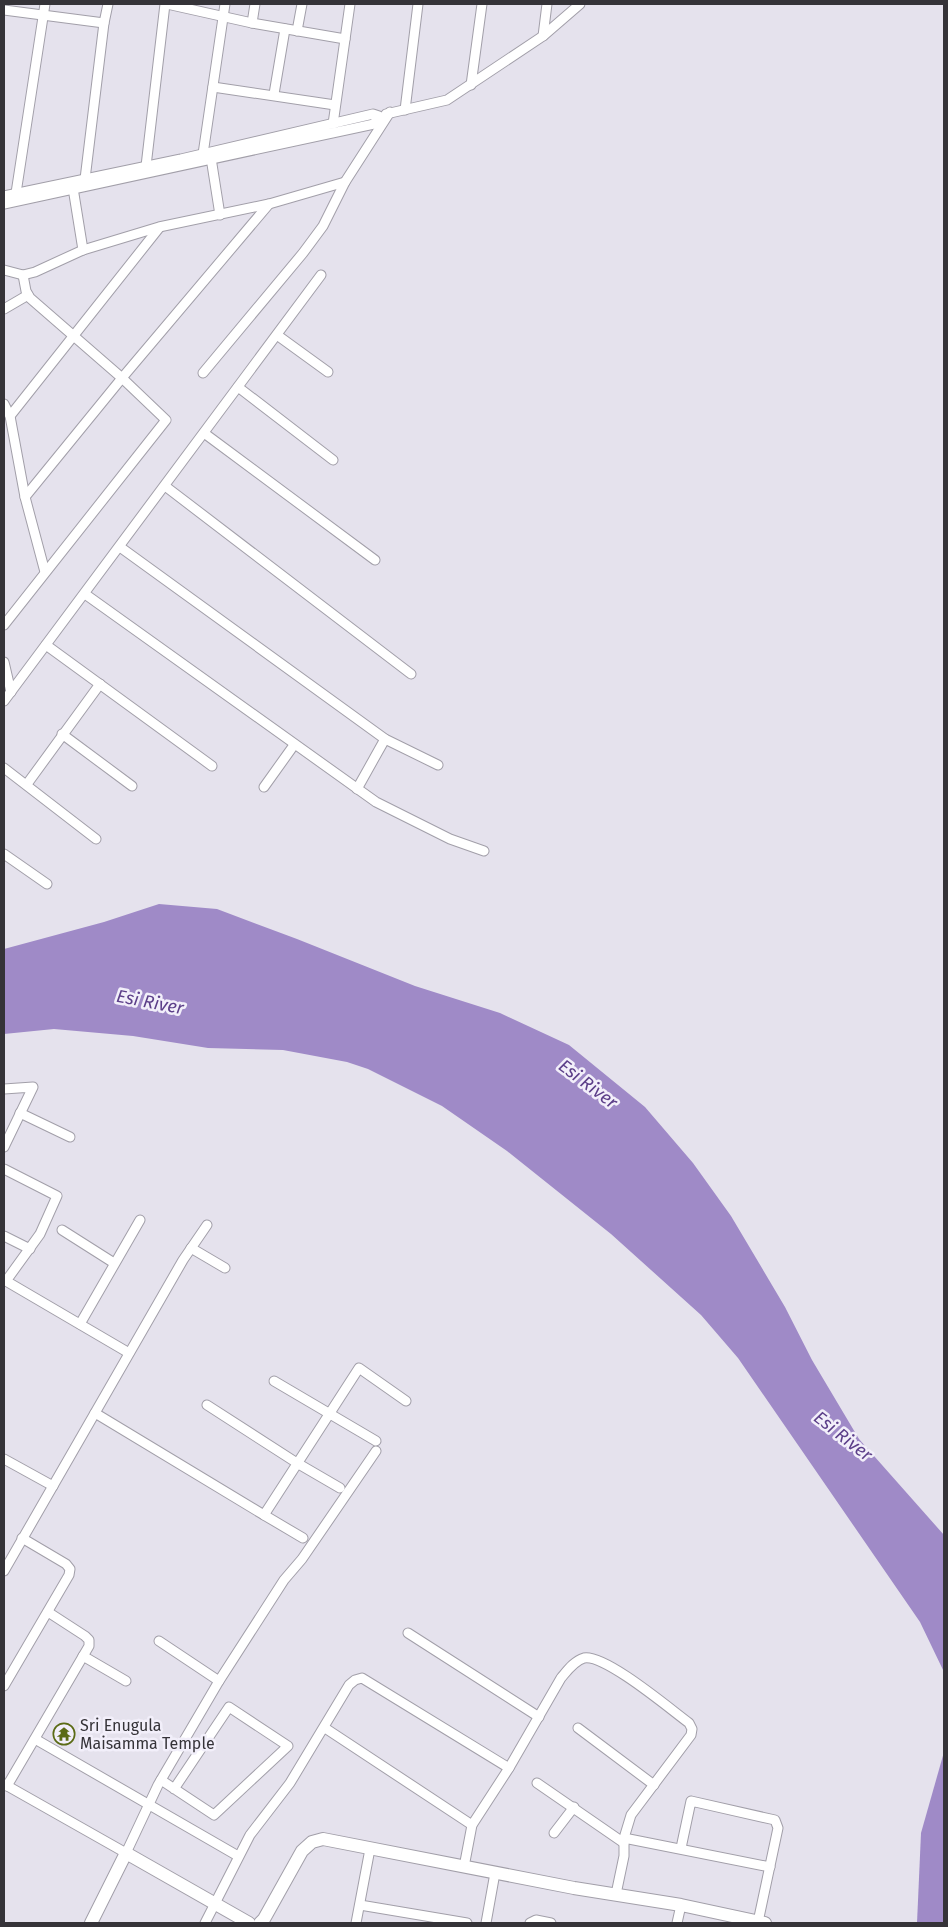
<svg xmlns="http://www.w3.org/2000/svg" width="948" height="1927" viewBox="0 0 948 1927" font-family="'Fira Sans',sans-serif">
<rect width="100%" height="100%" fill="#e5e2ed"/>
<g fill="#9f8ac7">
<path d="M159,904L217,909L297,939L415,986L500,1013L569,1045L645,1107L693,1163L731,1216L785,1307L812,1360L859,1439L944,1535V1672L920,1622L738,1358L701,1315L611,1234L507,1151L442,1106L368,1069L347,1062L283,1050L208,1048L133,1036L54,1029L4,1034V949L104,922Z"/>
<path d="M944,1752V1923H917L921,1833Z"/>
</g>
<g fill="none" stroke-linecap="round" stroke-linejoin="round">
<g stroke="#a29fa9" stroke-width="11">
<g id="street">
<path d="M167,4L252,23L345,39"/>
<path d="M4,10L104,23L108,4"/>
<path d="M252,23L255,4"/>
<path d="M297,31L302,4"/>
<path d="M543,36L547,4"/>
<path d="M471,85L482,4"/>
<path d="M213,87L335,105"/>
<path d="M274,94L285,29"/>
<path d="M405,110L418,4"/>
<path d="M386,114L447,100L543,36L580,4"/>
<path d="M333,124L350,4"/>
<path d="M203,154L225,4"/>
<path d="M211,158L220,215"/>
<path d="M146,166L165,4"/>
<path d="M85,179L104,23"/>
<path d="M73,188L83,250"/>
<path d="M16,193L45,4"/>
<path d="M4,196L181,159L373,114L379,116L374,124L4,204"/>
<path d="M4,270L23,275L35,272L83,250L159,227L269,204L345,182"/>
<path d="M4,309L28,295"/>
<path d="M277,335L328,372"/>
<path d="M203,373L303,253L323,226L345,182L390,112"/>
<path d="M238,387L333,460"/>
<path d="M4,404L10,416L25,497L45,572"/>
<path d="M10,416L159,228"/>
<path d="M204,433L375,560"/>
<path d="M165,486L411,674"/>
<path d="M25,497L122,378L269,204"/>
<path d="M120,547L385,739L438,765"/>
<path d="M85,594L376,802L450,839L484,851"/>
<path d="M4,625L166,420L122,378L30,298L26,291L23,275"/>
<path d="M46,645L212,766"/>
<path d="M4,662L11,692"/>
<path d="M4,701L321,275"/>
<path d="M62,734L132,786"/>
<path d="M4,768L96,839"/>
<path d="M27,784L100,684"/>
<path d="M264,787L294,745"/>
<path d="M357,789L385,739"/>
<path d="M4,854L47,884"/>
<path d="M4,1089L33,1087L4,1147"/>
<path d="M20,1113L70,1137"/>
<path d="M4,1169L57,1196L40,1234L6,1281L129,1353"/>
<path d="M62,1230L114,1263"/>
<path d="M4,1236L30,1249"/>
<path d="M191,1248L225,1268"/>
<path d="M80,1324L140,1220"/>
<path d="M274,1381L376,1441"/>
<path d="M207,1405L297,1463L340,1488"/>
<path d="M95,1413L264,1515L359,1368L406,1401"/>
<path d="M4,1459L53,1486"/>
<path d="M264,1515L303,1538"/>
<path d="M4,1571L183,1260L207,1225"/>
<path d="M408,1633L539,1717"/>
<path d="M159,1641L219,1681"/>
<path d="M83,1656L126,1681"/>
<path d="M4,1686L69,1575L70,1569L66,1564L22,1538"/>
<path d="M325,1728L472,1825"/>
<path d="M578,1728L654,1785"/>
<path d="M35,1739L238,1856"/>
<path d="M161,1780L214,1815L288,1746L229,1707L174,1789"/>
<path d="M537,1783L624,1843"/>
<path d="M4,1784L126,1853L158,1785L219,1681L284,1580L302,1559L376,1451"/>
<path d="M7,1786L89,1646V1640L85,1636L48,1612"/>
<path d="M554,1833L574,1807"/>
<path d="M624,1838L770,1867"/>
<path d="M681,1848L691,1801L775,1820L778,1828L758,1922"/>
<path d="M464,1867L472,1825L509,1768L561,1678C567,1671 574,1661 584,1658C605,1654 670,1709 689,1723L692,1729L691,1735L631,1815L624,1838V1856L616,1894"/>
<path d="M360,1905L467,1923"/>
<path d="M205,1923L250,1835L290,1783L349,1685L355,1680L362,1678L509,1768"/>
<path d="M356,1923L370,1849"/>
<path d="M486,1923L495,1873"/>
<path d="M530,1923L536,1920L551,1923"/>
<path d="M677,1923L681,1905"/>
</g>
</g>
<g stroke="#a29fa9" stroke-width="14">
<g id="secondary">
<path d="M91,1923L126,1853L249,1923"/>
<path d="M260,1923L264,1919L302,1851L312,1842L323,1839L574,1888L681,1905L765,1923"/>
</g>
</g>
<use href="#street" stroke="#fff" stroke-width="9"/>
<use href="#secondary" stroke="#fff" stroke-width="12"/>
</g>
<defs>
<g id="temple-ring" transform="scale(1.125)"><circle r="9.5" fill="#f2effa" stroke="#5b6b15" stroke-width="1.5"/><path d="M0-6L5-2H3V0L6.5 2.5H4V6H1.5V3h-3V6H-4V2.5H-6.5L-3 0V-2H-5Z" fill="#5b6b15"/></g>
</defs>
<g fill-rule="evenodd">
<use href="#temple-ring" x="64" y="1734"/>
</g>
<g text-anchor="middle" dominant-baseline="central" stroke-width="5" stroke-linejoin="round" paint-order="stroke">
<g font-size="16" fill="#353338" stroke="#f2effa" text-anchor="start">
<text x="80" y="1725">Sri Enugula<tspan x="80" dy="18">Maisamma Temple</tspan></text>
</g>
<g font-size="18" font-style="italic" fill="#5c3f89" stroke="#f2effa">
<text transform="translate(150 1002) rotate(11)">Esi River</text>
<text transform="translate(588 1084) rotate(37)">Esi River</text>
<text transform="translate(843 1436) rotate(38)">Esi River</text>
</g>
</g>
<rect width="948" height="1927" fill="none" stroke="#353338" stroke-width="10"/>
</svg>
